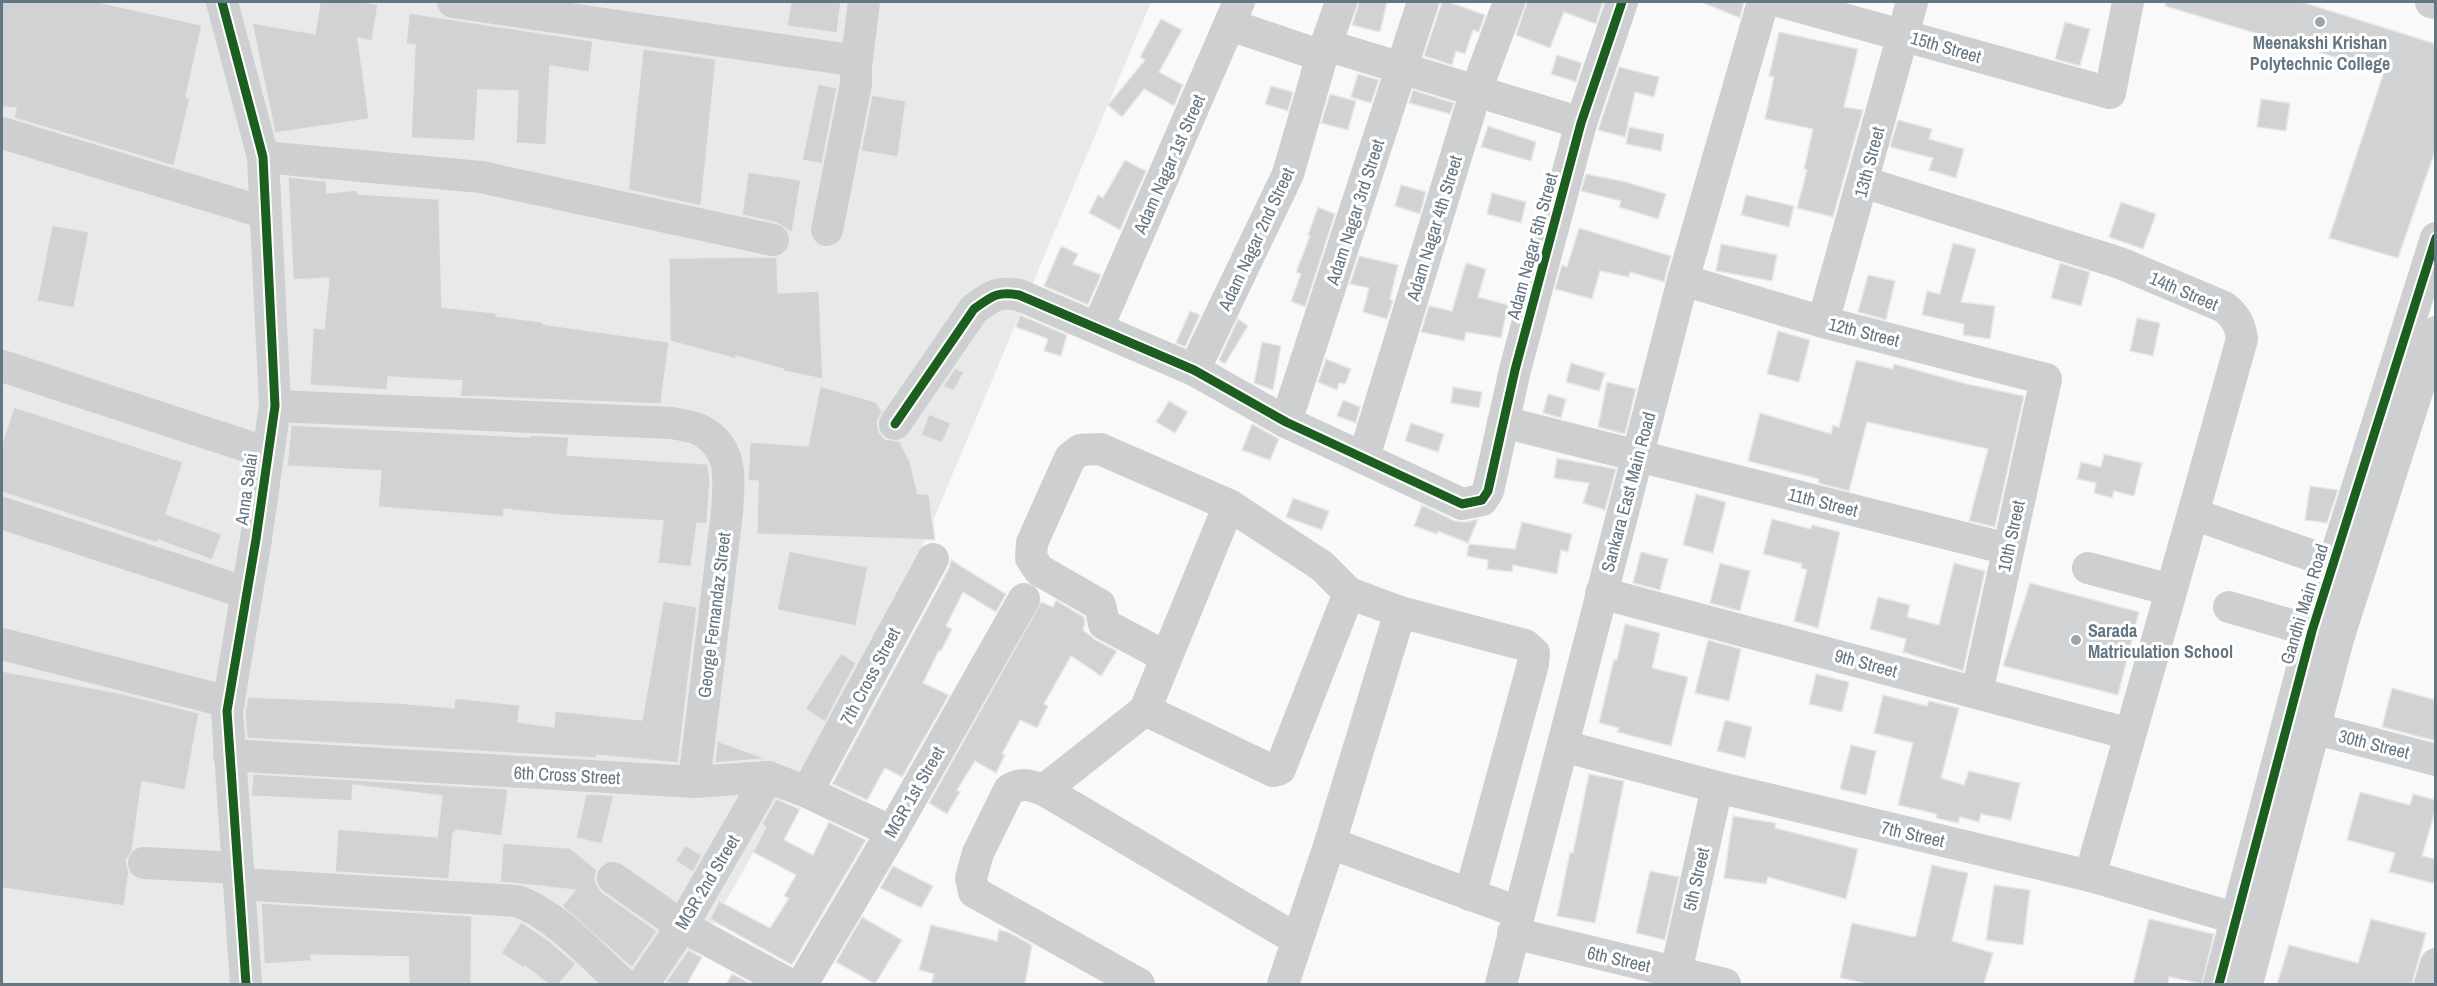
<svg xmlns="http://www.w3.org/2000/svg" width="2437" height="986" viewBox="0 0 2437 986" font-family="'Archivo Narrow',sans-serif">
<rect width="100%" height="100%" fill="#f9f9f9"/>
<path fill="#e8e9e9" d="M2,2H1151L909,578L679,984H2Z"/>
<g fill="#d0d2d3" stroke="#e8e8e8" stroke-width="1.5">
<path d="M2,2H98L202,25L186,97L190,98L174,166L14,118L16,108L2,107Z"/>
<path d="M320,2H363L378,4L372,41L358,38L369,119L275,133L252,23L315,34Z"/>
<path d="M791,2H841L837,33L787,26Z"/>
<path d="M1359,2H1387L1380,32L1352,25Z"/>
<path d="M1442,2H1449L1485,15L1479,32L1473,30L1465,54L1456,51L1452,65L1424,56Z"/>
<path d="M1527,2H1603L1596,24L1564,12L1550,48L1516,35Z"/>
<path d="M1701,2H1744L1740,18Z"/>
<path d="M2165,2H2302L2436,44V148L2398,258L2329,238L2384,72L2165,6Z"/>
<path d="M409,13L593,41L589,72L550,66L546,145L516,143L518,91L478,90L475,141L411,138L415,45L406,44Z"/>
<path d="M1161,19L1182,30L1159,72L1183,85L1174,106L1144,89L1122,117L1108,105L1145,60L1140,57Z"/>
<path d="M2065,22L2090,29L2080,66L2055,59Z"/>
<path d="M1779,32L1858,49L1844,107L1863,110L1833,217L1797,208L1807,170L1804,169L1813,129L1765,119L1774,77L1769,76Z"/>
<path d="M643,49L716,59L701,206L628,190Z"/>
<path d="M1557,55L1582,63L1576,82L1551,74Z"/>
<path d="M1619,67L1659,77L1654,97L1635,92L1625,137L1598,130Z"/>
<path d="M1358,74L1379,80L1371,103L1351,97Z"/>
<path d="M818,84L837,88L822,164L802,160Z"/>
<path d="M1271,86L1293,92L1288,111L1265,104Z"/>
<path d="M1413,90L1454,103L1450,114L1409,103Z"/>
<path d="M1330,94L1356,101L1348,130L1321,123Z"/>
<path d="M872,95L906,101L898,157L861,151Z"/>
<path d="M2261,99L2290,103L2286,131L2257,127Z"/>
<path d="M1898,120L1932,129L1929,139L1964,149L1956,178L1929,170L1933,158L1890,147Z"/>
<path d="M1488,126L1536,142L1531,161L1481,147Z"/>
<path d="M1629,127L1664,134L1661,151L1626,144Z"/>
<path d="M1125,160L1146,171L1120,230L1089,213L1098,195L1103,198Z"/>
<path d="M748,172L801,180L792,233L777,223L742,215Z"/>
<path d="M1586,174L1626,182L1666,194L1658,219L1619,207L1621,201L1581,191Z"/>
<path d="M288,177L326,181L327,193L357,190L358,194L439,199L442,307L496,313V316L543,322V324L669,342L661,404L460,396L462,381L388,377L387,390L310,385L313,328L324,329L329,278L293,280Z"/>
<path d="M1401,185L1426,192L1420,214L1395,206Z"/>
<path d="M1492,193L1526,202L1521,223L1487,214Z"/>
<path d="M1746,195L1794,206L1789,227L1741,215Z"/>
<path d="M2121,202L2156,214L2143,249L2109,237Z"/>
<path d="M1318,207L1335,214L1305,307L1291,301L1301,274L1296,272L1310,236L1308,235Z"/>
<path d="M52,225L89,232L74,308L37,301Z"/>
<path d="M1579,228L1671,256L1664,282L1630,272L1629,277L1600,271L1592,299L1555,289L1562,265L1567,267Z"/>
<path d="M1953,243L1976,249L1961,302L1995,306L1990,339L1963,335L1964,324L1922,315L1927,291L1940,294Z"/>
<path d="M1721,244L1777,255L1772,281L1716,271Z"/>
<path d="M1061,246L1078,254L1073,264L1101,275L1088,305L1044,286Z"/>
<path d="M1359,256L1398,265L1390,299L1393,300L1387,319L1363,312L1369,288L1350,284Z"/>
<path d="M777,257L778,293L819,291L823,379L783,371V369L736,356V359L670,341L669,258Z"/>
<path d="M1466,263L1486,269L1478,297L1508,305L1501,338L1466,332L1464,341L1421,332L1429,306L1452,311Z"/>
<path d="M2060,263L2090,272L2081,306L2051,298Z"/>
<path d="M1868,275L1895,281L1886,320L1858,312Z"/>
<path d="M1190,311L1200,315L1185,347L1176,343Z"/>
<path d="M1020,315L1067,335L1061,356L1044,351L1048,339L1016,327Z"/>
<path d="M2137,318L2160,323L2153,356L2130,351Z"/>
<path d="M1238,319L1248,326L1225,364L1219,360Z"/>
<path d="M1778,331L1810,340L1799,382L1767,374Z"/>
<path d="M1262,342L1281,346L1273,390L1254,383Z"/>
<path d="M1326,359L1351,369L1345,384L1339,383L1337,390L1318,382Z"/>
<path d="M1856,360L1893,369L1894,364L1967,384L2024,396L1995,527L1969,521L1988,449L1867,422L1849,491L1818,483L1819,479L1748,461L1760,413L1831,434L1833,425L1839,427Z"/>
<path d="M1571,363L1605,373L1599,391L1566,382Z"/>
<path d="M955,368L964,372L954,391L943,386Z"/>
<path d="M1607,382L1636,389L1625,434L1598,427Z"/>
<path d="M820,386L876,402L882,412L877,422L879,432L885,439L899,441L910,461L918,494H929L935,540L757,534L758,481H748L750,442L808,446Z"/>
<path d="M1453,387L1482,392L1479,408L1451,403Z"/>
<path d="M1548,394L1566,399L1561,418L1543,413Z"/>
<path d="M1343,400L1360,407L1356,423L1337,416Z"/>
<path d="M1169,401L1188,412L1175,433L1156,422Z"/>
<path d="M14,407L183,462L166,514L222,534L212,560L158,540L157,543L2,492V443Z"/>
<path d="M929,414L951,423L942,443L921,435Z"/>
<path d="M1411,423L1444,434L1438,452L1405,441Z"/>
<path d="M1252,424L1279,439L1270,460L1242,450Z"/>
<path d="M291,425L529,437V435L569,437L567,455L708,464L710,481L707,524L697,523L691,567L658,563L663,521L560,515L504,509V517L378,507L381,471L287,466Z"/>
<path d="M2104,454L2142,463L2134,496L2114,491L2112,498L2094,493L2096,483L2077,479L2081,462L2101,467Z"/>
<path d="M1557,458L1616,469L1605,510L1583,503L1589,483L1554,478Z"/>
<path d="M2310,486L2338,490L2327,523L2305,520Z"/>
<path d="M1696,494L1726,502L1713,553L1683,545Z"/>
<path d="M1293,498L1329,511L1322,530L1286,517Z"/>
<path d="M1422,505L1455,521L1466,522L1478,519L1468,543L1438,531L1437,534L1414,526Z"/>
<path d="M1772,519L1811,529L1812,525L1840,532L1818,628L1794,621L1807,570L1801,568L1802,564L1763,554Z"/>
<path d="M1522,522L1572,534L1568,552L1561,550L1557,574L1513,565L1512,572L1487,569L1488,560L1467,556L1469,544L1515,549Z"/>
<path d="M789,551L868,567L856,626L777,610Z"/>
<path d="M1641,552L1668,559L1660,590L1633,583Z"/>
<path d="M951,560L1006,594L996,612L963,592L946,626L952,629L941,651L939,650L923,683L949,695L902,777L885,768L867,800L832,784L949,568Z"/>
<path d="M1720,563L1750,571L1740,611L1710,603Z"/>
<path d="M1954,563L1985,571L1963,671L1903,652L1906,639L1870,629L1878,597L1910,605L1907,617L1939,625Z"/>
<path d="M2030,583L2139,612L2118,695L2003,666Z"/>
<path d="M1056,600L1084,617L1085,623L1083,630L1096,640L1117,651L1101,676L1071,656L1044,704L1048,706L1037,728L1020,720L1002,754L1005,755L996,773L975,761L957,790L960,792L947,814L929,803L1041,602L1053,607Z"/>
<path d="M663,601L697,607L678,763L597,755L596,758L247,738L245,712L248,697L400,703L454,708L455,698L520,705L518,722L554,727L555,711L642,720Z"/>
<path d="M1625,624L1660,633L1652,668L1688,677L1671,746L1617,732L1619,728L1599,723L1614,659L1617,660Z"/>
<path d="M1708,640L1741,649L1729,701L1695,693Z"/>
<path d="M841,653L856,663L825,722L805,709Z"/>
<path d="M2,671L119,693L199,713L185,790L142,782L132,851L126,861L129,872L124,906L2,888Z"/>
<path d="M1816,674L1849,682L1842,712L1809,704Z"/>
<path d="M2392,688L2436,700V741L2382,727Z"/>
<path d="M1883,695L1927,706L1929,701L1959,708L1941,778L1964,785L1969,771L2020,783L2011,820L1981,814L1979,822L1960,817L1958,823L1936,818L1937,814L1898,805L1913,743L1874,733Z"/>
<path d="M1725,720L1752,727L1745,758L1717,751Z"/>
<path d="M717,741L765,758V759L715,763Z"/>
<path d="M1851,745L1876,751L1866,795L1840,789Z"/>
<path d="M253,774L508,789L502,836L456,830L455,833H453L449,879L335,872L338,829L437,837L442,796L353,785L352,801L251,796Z"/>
<path d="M1589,774L1624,781L1595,923L1557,916L1570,852L1573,853Z"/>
<path d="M2360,792L2410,805L2413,794L2436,800V808L2422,856L2436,859V884L2389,872L2395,853L2347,840Z"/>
<path d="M586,794L614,795L602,844L576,838Z"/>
<path d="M776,799L800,809L784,840L813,855L829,822L866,840L792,965L710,919L719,901L770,928L789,898L784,896L796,875L753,852L766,827L762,824Z"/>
<path d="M1733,816L1776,823L1775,828L1858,849L1846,899L1768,877L1766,884L1724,878Z"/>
<path d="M503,843L570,848L597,870L595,877L597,885L602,892L657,931L632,968L562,906L575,890L500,882Z"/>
<path d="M685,845L702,855L693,872L675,861Z"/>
<path d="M1932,865L1968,873L1952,941L1993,953L1984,984H1868L1840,978L1852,923L1914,937L1916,935Z"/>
<path d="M893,866L933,886L921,908L880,888Z"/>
<path d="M1650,871L1679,877L1665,940L1636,933Z"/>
<path d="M1994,885L2030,890L2023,945L1986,940Z"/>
<path d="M261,903L472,916L471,984H409L408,957L311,955V961L264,964Z"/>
<path d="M862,917L902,940L875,984L836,962Z"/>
<path d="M2149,919L2214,934L2202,984L2169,977L2168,984H2133Z"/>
<path d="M2371,919L2426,933L2412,984H2277L2289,945L2358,963Z"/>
<path d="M521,922L548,940L576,964L559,984H548L525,966L524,968L501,953Z"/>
<path d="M931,925L997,941L999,930L1008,932L1032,945L1025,984H931L934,974L919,970Z"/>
<path d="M688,950L702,957L687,984H672L666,982Z"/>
<path d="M732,974L752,984H726Z"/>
</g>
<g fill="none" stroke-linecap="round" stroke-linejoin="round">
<g stroke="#cecfd0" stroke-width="32">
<path d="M222,2L263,157L275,406L256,539L227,711L246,984"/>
<path d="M453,2L844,59L856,66V84L827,230"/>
<path d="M1782,2L2110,93L2128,2"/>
<path d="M2431,2L2436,3"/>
<path d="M1230,25L1322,56"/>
<path d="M1326,45L1581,123"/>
<path d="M856,66L864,2"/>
<path d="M2,133L266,213"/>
<path d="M263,157L481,177L773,240"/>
<path d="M1863,182L2120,263L2224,307C2236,316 2240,325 2242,339L2193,514L2333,563"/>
<path d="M1683,280L1823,322L2046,379L1977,692"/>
<path d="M1823,322L1912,2"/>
<path d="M1098,327L1239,2"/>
<path d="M2,366L268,453"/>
<path d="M1194,370L1288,174L1322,56L1341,2"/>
<path d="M275,406L672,423C681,425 692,426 700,430C734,448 729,479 727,512L694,782"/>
<path d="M1286,422L1423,2"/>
<path d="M1503,422L2008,549"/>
<path d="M895,424L974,309C992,296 997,291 1019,295L1194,370L1286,422L1462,504L1482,500L1488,491L1515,370L1581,123L1622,2"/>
<path d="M1364,457L1476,91L1509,2"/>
<path d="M2,513L247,593"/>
<path d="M2088,568L2171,590"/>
<path d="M1601,593L2130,734"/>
<path d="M2229,607L2312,631"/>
<path d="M2,644L229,702"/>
<path d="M1166,657L1104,624L1100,605L1039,570L1031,558L1032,543L1070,458L1080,450L1100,449L1229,505L1322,566L1349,593L1400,612L1525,645L1534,653L1533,664L1470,895"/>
<path d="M1145,710L1273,771L1280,769L1349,593"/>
<path d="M2313,728L2436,760"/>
<path d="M1563,746L1717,787L2090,876L2262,926"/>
<path d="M229,755L694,782L768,777L807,792L892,832"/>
<path d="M1044,790L1145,710L1229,505"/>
<path d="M807,792L933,559"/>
<path d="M1330,843L1518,912"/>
<path d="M144,863L238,868"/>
<path d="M2090,876L2193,514"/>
<path d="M613,878L682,926L789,984"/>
<path d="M240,884L517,901C555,914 593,957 623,984"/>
<path d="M1513,933L1725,984"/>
<path d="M1676,972L1717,787"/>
<path d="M643,984L682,926L768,777"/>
<path d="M802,984L892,832L1024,599"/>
<path d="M1139,984L974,892L971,878L978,853L1009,790C1022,782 1030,785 1044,790L1296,939"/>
<path d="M1283,984L1330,843L1400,612"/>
<path d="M1501,984L1683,280L1763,2"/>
<path d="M2219,984L2312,631L2436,238"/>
<path d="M2247,984L2338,639L2436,332"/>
<path d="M2430,984L2436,964"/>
</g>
<g stroke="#fff" stroke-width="13">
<g id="cycleway">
<path d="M222,2L263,157L275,406L256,539L227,711L246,984"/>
<path d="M895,424L974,309C992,296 997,291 1019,295L1194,370L1286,422L1462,504L1482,500L1488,491L1515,370L1581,123L1622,2"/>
<path d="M2219,984L2312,631L2436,238"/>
</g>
</g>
<use href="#cycleway" stroke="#1b5e20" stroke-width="9"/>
</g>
<g fill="#99a4ac" stroke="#fff" stroke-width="2">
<circle cx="2320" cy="22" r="6"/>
<circle cx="2076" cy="640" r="6"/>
</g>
<g text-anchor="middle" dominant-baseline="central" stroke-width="6" stroke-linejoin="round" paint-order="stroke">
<g font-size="18" font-weight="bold" fill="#657683" stroke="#fff">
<text x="2320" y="42">Meenakshi Krishan<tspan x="2320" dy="21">Polytechnic College</tspan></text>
<text x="2088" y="630" text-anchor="start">Sarada<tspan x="2088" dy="21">Matriculation School</tspan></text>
</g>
<g font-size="18" fill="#657683" stroke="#fff">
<text transform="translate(1946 47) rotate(16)">15th Street</text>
<text transform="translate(1869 162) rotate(-75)">13th Street</text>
<text transform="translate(1169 164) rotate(-66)">Adam Nagar 1st Street</text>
<text transform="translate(1355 212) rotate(-72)">Adam Nagar 3rd Street</text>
<text transform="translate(1434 228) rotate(-73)">Adam Nagar 4th Street</text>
<text transform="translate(1256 239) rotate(-65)">Adam Nagar 2nd Street</text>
<text transform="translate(1532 246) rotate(-75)">Adam Nagar 5th Street</text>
<text transform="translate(2184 291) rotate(23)">14th Street</text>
<text transform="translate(1864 332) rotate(14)">12th Street</text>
<text transform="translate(246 489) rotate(-82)">Anna Salai</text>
<text transform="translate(1628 492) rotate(-75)">Sankara East Main Road</text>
<text transform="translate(1823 502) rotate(14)">11th Street</text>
<text transform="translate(2011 536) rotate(-78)">10th Street</text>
<text transform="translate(2304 604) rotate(-73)">Gandhi Main Road</text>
<text transform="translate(714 615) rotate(-83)">George Fernandaz Street</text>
<text transform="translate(1866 663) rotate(15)">9th Street</text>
<text transform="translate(870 676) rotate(-62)">7th Cross Street</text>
<text transform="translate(2374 744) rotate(14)">30th Street</text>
<text transform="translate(567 775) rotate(3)">6th Cross Street</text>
<text transform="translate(914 792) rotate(-60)">MGR 1st Street</text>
<text transform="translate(1913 834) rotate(13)">7th Street</text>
<text transform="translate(1696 879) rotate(-77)">5th Street</text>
<text transform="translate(707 882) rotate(-59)">MGR 2nd Street</text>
<text transform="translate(1619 959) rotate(13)">6th Street</text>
</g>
</g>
<rect width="2437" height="986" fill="none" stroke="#657683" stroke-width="6"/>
</svg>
